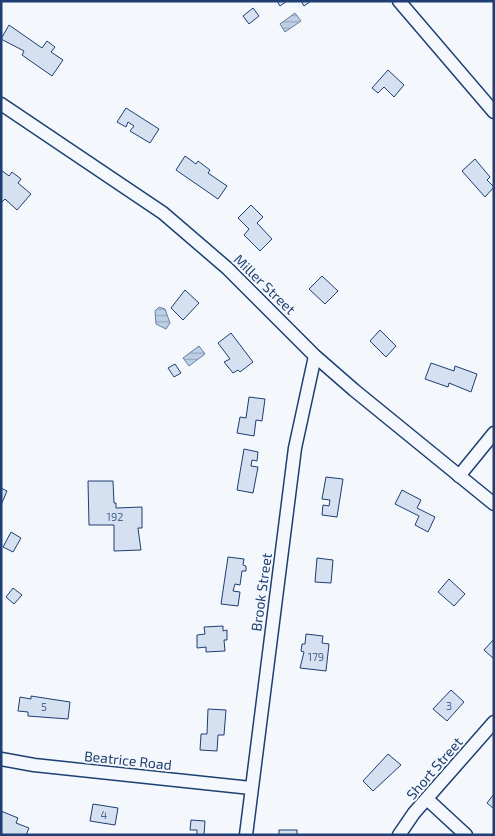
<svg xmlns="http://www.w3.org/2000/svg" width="495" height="836" viewBox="0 0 495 836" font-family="'Exo 2',sans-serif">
<defs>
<pattern id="water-rules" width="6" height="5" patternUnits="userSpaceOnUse" patternTransform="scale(1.25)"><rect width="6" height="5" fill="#bed0e5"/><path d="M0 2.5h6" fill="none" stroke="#9aaabe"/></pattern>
</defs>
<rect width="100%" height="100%" fill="#f4f7fb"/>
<g fill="url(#water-rules)" stroke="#687fa3">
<path d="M295,13L301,21L285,32L280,24Z"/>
<path d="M159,307L165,309L170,323L166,329L156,324L155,311Z"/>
<path d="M199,346L205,354L189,366L183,358Z"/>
</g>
<g fill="#d5e0f0" stroke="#1d3f73">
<path d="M277,1H287L280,6Z"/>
<path d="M301,1H311L304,6Z"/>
<path d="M253,8L259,16L249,24L243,16Z"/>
<path d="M9,25L42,48L47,41L55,47L51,52L63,60L52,76L22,55L24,51L1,39Z"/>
<path d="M388,70L404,85L394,97L384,87L378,93L372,88Z"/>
<path d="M126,108L159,129L150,143L130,131L134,126L128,122L126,127L117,122Z"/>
<path d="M185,156L196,164L198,161L210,170L208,173L227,186L218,199L176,170Z"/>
<path d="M475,159L490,177L487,180L494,187L485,197L462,171Z"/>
<path d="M1,170L9,176L12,172L21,179L18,183L31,194L17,210L5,199L1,203Z"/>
<path d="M251,205L263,217L257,223L272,239L260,251L244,235L249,229L238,218Z"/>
<path d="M322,276L338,291L325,304L309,289Z"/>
<path d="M185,290L199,303L183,320L171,308Z"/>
<path d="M380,330L396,346L386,357L370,341Z"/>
<path d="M231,333L253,362L240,372L238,370L233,373L224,362L230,359L218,343Z"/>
<path d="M431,363L454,371L455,366L477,374L471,392L449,383L448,387L425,379Z"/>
<path d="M175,364L181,373L174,377L168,368Z"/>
<path d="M249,397L265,399L262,421L256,420L254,436L237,433L240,417L246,418Z"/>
<path d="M244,449L258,452L257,461L252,460L251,466L258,467L253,493L237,490Z"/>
<path d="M326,477L343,479L337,517L322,515L323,505L329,506L330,500L322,499Z"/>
<path d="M88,481H113L114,503H116V508L142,507V528H138L141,550L114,551V525H89Z"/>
<path d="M1,488L7,491L1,505Z"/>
<path d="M402,490L421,500L417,508L435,517L428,532L415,525L419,516L395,504Z"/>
<path d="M11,532L21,538L13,552L3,547Z"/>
<path d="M228,557L244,559L243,565L246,566V571H242L240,585L235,584L233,591L240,592L238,606L221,604Z"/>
<path d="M317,558L333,560L331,583L315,582Z"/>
<path d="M449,579L465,594L454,606L438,592Z"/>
<path d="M13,588L22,595L14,604L6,597Z"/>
<path d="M223,626V631L227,630V640H224L225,651L206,652V647L197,648V635L205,634L204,627Z"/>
<path d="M306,634L323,636L322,643L329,644L326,671L300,668L304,652L301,651L302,644H305Z"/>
<path d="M494,639V659L484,650Z"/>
<path d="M451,690L464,702L447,721L433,709Z"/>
<path d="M31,696L70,702L68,719L28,716V712L18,711L20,697L31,699Z"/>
<path d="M208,709L226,710L224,735H218L217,751L200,750L201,734H207Z"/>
<path d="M388,754L401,765L373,791L363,781Z"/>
<path d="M494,794V809L487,803Z"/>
<path d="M93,804L118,808L115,825L90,821Z"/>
<path d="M1,811L18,818L16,823L29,828L26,835H1Z"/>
<path d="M191,820L205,821L204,835H197V830H190Z"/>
<rect x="279" y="830" width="18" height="5"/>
</g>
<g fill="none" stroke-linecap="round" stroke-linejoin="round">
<g stroke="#1d3f73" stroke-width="15">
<g id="minor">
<path d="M399,1L494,112"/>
<path d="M1,104L163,213L227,268L315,356L354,390L494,504"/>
<path d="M459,476L494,433"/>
<path d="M1,759L34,765L251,788"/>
<path d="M427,799L466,835"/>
<path d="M246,835L295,448L315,356"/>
<path d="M399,835L414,813L494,722"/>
</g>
</g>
<use href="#minor" stroke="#f4f7fb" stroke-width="12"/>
</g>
<g text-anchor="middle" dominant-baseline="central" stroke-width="4" stroke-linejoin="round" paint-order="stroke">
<g font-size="11" fill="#4b6792">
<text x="115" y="516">192</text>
<text x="316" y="656">179</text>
<text x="449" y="705">3</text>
<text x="44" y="706">5</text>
<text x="104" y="814">4</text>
</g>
<g font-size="14" fill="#1d3f73" stroke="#f4f7fb">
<text transform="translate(265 284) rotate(44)">Miller Street</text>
<text transform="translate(261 592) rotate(-82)">Brook Street</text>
<text transform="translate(128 760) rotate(6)">Beatrice Road</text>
<text transform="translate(434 768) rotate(-49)">Short Street</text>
</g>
</g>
<rect width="495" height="836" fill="none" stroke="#1d3f73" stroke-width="5"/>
</svg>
